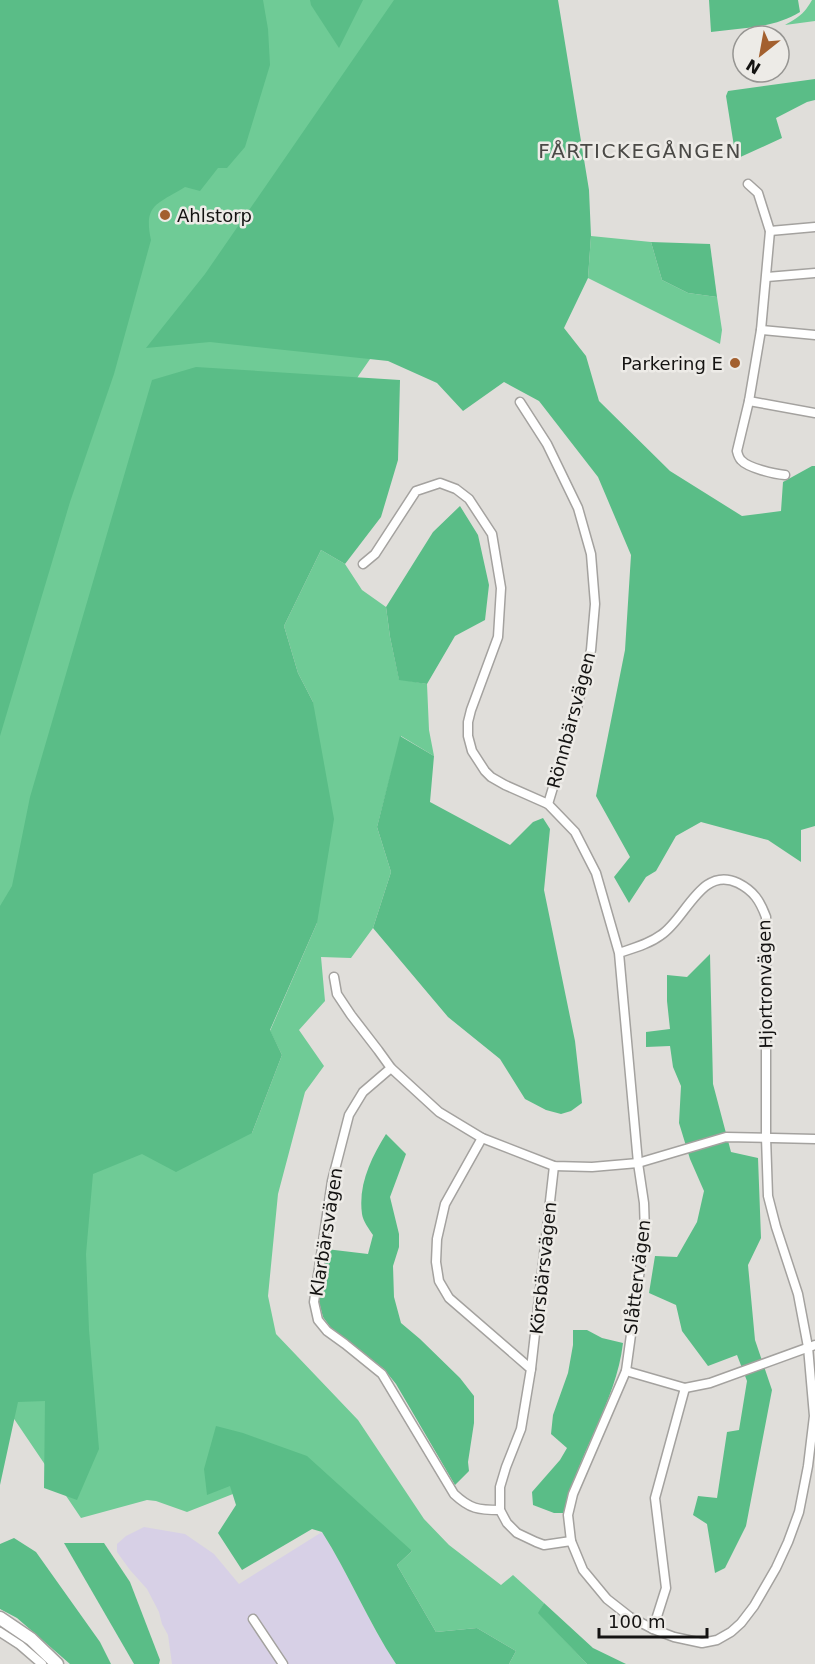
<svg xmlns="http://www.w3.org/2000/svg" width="815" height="1664" viewBox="0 0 815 1664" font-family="'DejaVu Sans',sans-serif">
<rect width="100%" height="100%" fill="#e0deda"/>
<path fill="#d7d0e6" d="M144,1527L185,1534L214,1554L239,1584L322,1532L336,1555L377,1633L396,1664H172L168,1635L162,1624L159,1612L147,1589L130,1570L117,1552V1544L126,1536Z"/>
<g fill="#6fcb96">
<path d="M0,0H540L545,106L359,375L166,699L252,1133L282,1055L270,1031L317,923L313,702L298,673L284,626L321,550L345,564L362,590L386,607L390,637L399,679L427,684L429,730L434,756L401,736L377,827L391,872L373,928L351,958L321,957L325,1001L299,1030L324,1066L305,1092L278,1194L268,1296L276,1334L358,1420L424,1519L449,1545L501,1585L513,1575L544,1603L539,1613L587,1664H509L516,1651L477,1628L436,1632L397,1565L412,1551L238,1492L187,1512L156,1501L147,1500L81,1518L0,1398Z"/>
<path d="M812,0H815V21L785,25C799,17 804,14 812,0Z"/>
<path d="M591,236L651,242L662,280L688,293L717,297L722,330L720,344L588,278Z"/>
</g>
<g fill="#5abd87">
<path d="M0,0H263L268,29L270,65L245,147L227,168H218L200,191L185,187C158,204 143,204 151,240L114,374L70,502L0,736Z"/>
<path d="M310,0H363L339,48L311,5Z"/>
<path d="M394,0H558L589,190L591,236L588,278L564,328L586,356L599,401L670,471L742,516L781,511L783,482L812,466H815V826L801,830V862L768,840L701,822L676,836L656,871L646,877L629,903L614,877L630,857L596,796L625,650L631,555L598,477L539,401L504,382L463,411L437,383L388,361L210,342L146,348L205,274Z"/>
<path d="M709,0H798L800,12C775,28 741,28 711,32Z"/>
<path d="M815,79V100L807,102L776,118L782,138L736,159L726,96L728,91Z"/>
<path d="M651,242L710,244L717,297L688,293L662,280Z"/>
<path d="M196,367L400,380L398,460L381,517L345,564L321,550L284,626L298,673L313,702L334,819L317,923L270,1030L282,1055L252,1133L176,1172L142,1154L93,1174L86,1254L89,1330L99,1449L77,1500L44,1488L45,1401L18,1402L0,1485V906L12,886L30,797L152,380Z"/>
<path d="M460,506L478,535L489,585L485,620L455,636L427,684L399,680L390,637L386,607L433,532Z"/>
<path d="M400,736L434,756L430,802L510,845L533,822L543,818L550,829L544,890L575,1041L582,1103L571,1111L561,1114L546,1110L525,1099L500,1059L448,1017L373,928L391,872L377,827Z"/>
<path d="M710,954L713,1084L731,1152L758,1158L761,1238L748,1265L755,1340L772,1390L746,1526L725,1568L715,1573L707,1524L693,1515L698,1496L717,1498L727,1432L739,1430L747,1381L737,1355L708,1366L682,1331L676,1305L649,1293L655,1256L677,1257L697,1222L704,1191L690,1159L679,1123L681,1086L673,1067L670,1046L646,1047V1032L670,1029L667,1001V975L687,977Z"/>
<path d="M386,1134L406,1154L390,1197L399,1234V1247L393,1266L394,1297L401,1323L420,1339L460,1378L474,1396V1423L468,1462L469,1471L455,1485L396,1384L384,1369L331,1328L323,1317L319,1302L326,1249L368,1254L373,1235C369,1229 363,1221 362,1214C358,1185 371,1158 386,1134Z"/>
<path d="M573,1330H587L602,1338L623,1343C616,1403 577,1455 564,1513H554L533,1505L532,1492L560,1460L567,1448L551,1434L553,1415L568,1373L573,1345Z"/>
<path d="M216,1426L243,1433L307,1456L412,1551L397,1565L436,1632L477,1628L516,1651L509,1664H396C368,1622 349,1574 322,1532L312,1529L242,1570L218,1533L236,1505L230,1486L207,1495L204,1469Z"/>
<path d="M14,1538L36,1552L100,1642L111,1664H70L17,1618L0,1609V1544Z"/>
<path d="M64,1543H104L130,1582L160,1660L159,1664H134Z"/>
<path d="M544,1603L593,1648L626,1664H587L538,1613Z"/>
</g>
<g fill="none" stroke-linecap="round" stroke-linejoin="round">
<g stroke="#a4a29f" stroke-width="11">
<g id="minor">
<path d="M748,184L758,193L770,231L761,330L749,401L737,451C738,455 739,458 741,460C748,468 774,474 785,475"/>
<path d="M770,231L815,227"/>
<path d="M767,277L815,273"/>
<path d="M761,330L815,335"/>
<path d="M749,401L815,413"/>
<path d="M520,402L547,444L578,508L591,554L595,604L591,650L577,708L548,804"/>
<path d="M363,564L375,554L416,491L440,483L456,489L469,499L492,534L501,588L498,637L471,710L468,722V736L472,751L485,771L491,777L505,785L548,804L575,832L596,873L619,953L638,1163L644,1203L645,1233L626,1371L573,1494L568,1515L571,1541L583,1570L607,1599L630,1617L653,1629L674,1637L702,1643L717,1640L731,1632L741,1623L754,1606L776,1568L788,1542L799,1512L808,1466L814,1416L808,1347L798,1294L776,1227L768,1196L766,1137V917C760,901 754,891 738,883C701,865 686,919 661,935C649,944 634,948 619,953"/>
<path d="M334,977L337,994L351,1015L378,1050L391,1068L439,1112L482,1138L554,1166L592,1167L638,1163L726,1137L815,1139"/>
<path d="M391,1068L363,1092L349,1115L332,1181L314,1302L318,1320L327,1331L345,1344L382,1374L454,1494C470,1509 478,1510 500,1510"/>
<path d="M482,1138L445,1204L437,1239L436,1262L439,1281L449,1298L531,1369L521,1429L506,1467L500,1487V1510L507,1523L517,1533L536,1542L544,1545L571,1541"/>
<path d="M531,1369L554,1166"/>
<path d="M626,1371L685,1388L710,1383L815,1345"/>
<path d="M253,1619L283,1664"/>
<path d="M653,1629L666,1588L655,1498L685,1388"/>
<path d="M0,1632L20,1645L42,1664"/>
</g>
</g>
<g stroke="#a4a29f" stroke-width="15">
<path id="secondary" d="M0,1618L31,1639L57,1664"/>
</g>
<use href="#minor" stroke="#fff" stroke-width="8"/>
<use href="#secondary" stroke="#fff" stroke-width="12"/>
</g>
<g fill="#a3602f" stroke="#edebe7" stroke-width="2">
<circle cx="165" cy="215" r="6"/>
<circle cx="735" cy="363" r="6"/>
</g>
<g text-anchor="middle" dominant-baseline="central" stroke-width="5" stroke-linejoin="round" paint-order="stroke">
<g font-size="18" fill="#141312" stroke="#edebe7" text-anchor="start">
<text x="177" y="215">Ahlstorp</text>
<text x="723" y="363" text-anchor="end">Parkering E</text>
</g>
<g font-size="18" fill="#141312" stroke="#edebe7">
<text transform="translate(571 720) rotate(-75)">Rönnbärsvägen</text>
<text transform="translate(765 984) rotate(-91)">Hjortronvägen</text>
<text transform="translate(326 1232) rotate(-81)">Klarbärsvägen</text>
<text transform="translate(543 1268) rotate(-84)">Körsbärsvägen</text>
<text transform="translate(637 1277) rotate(-83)">Slåttervägen</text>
</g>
<g font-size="20" letter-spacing="1.5" fill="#4a4946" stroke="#edebe7">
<text x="640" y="151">FÅRTICKEGÅNGEN</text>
</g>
</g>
<g transform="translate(761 54) rotate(211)"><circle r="28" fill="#edebe7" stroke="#969592" stroke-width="1.5"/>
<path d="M0-4.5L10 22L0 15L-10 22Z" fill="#a3602f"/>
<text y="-9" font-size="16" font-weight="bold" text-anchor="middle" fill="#141312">N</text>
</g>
<path d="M599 1628v9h108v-9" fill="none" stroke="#141312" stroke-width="3"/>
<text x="608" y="1628" font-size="18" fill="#141312" stroke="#edebe7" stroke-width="4.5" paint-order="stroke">100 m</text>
</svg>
